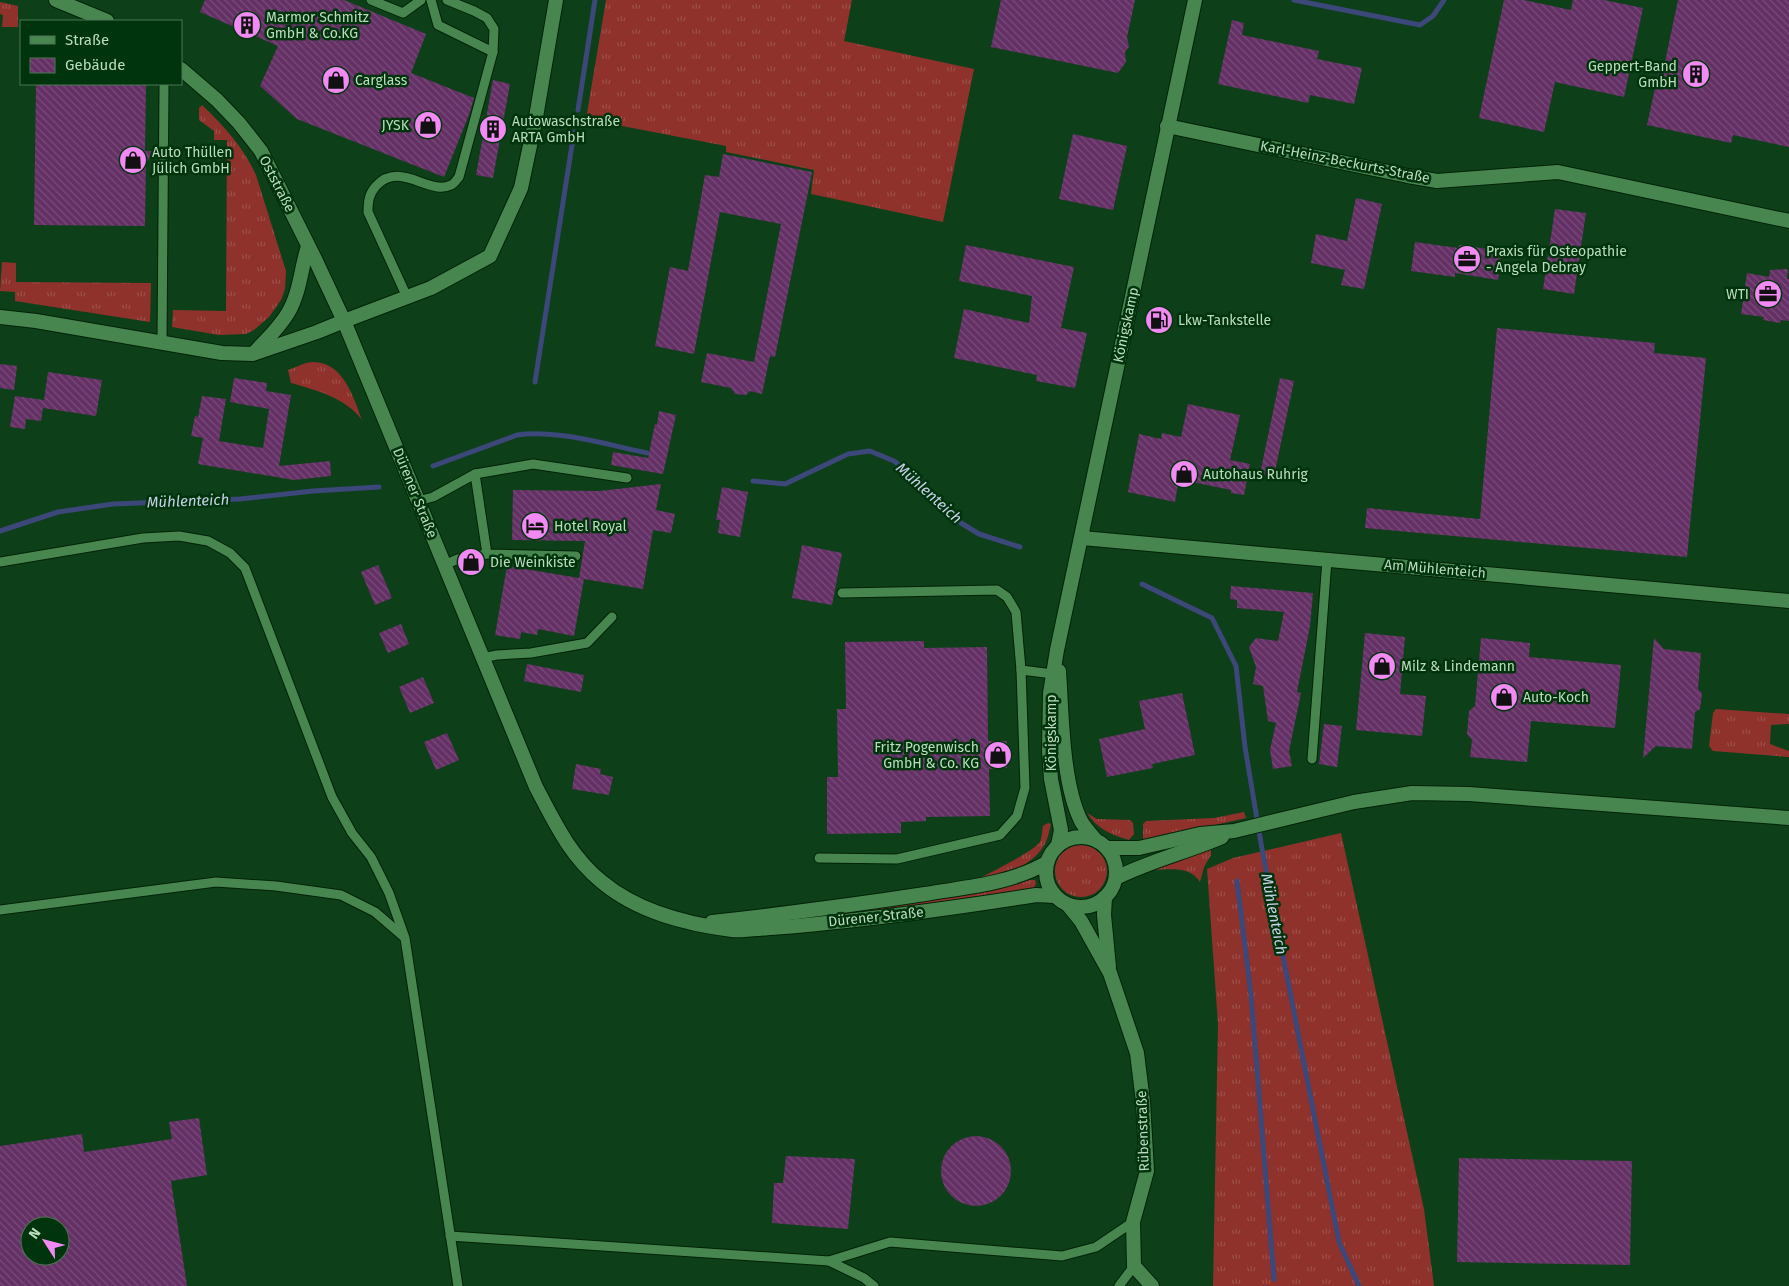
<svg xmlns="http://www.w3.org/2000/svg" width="1789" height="1286" viewBox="0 0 1789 1286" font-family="'Fira Sans',sans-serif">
<defs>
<pattern id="grass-tufts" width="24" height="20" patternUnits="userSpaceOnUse" patternTransform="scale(1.25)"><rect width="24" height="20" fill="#8f322c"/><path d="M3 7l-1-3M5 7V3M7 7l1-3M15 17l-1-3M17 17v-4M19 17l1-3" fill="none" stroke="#9d4f49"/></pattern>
<pattern id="building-back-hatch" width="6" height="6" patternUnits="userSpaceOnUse" patternTransform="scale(1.25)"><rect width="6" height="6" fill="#643065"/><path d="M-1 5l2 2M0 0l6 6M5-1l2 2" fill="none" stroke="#784d79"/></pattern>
</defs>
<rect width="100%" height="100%" fill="#0d3f18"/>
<g fill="url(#grass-tufts)">
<path d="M606,0H852L844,41L974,69L943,222L811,194L814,170L726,152V146L586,119Z"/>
<path d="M0,2L18,6V27H2L3,15L0,14Z"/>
<path d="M202,105C224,126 244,148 256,175L286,271L285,289L281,300L269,317L254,330L246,334L219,335L172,327L173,310L226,311L227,140H214V131L199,120V108Z"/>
<path d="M2,262L16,263V282L151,283L150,322L15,301V292L0,291Z"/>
<path d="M313,362C343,362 353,396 362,420C346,398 316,390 291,383L288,370L306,363Z"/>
<path d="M1716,709L1789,714V724L1771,725L1770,744L1789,751V757L1713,751L1709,746L1713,713Z"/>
<path d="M1244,812L1246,818L1153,839L1144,840L1143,839V824L1146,821L1214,818Z"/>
<path d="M1087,813L1097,819L1130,820L1133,823L1134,834L1129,840C1112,835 1097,829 1087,813Z"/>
<path d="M1048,823L1051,824C1049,831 1048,840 1043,847C1028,870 1001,874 976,880C988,874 1034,851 1040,842C1042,838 1042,831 1043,826Z"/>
<path d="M1341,833L1424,1209L1434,1286H1213L1218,1024L1207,869L1233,858Z"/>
<circle cx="1081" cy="871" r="26"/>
<path d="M1211,849V855L1204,867L1200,882C1189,865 1169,870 1151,870Z"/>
<path d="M1031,880H1035L1036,883L1034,888L972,900L845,916L842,912L947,896Z"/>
</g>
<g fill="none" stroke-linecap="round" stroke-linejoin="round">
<g stroke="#3c477a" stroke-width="5">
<path d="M1294,0L1420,25L1433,16L1444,0"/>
<path d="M578,110L595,0"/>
<path d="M535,382L574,132"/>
<path d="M433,466L517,435C557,429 608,445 647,453"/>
<path d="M753,481L785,484L848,454L870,451L894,461L923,484L953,518L979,534L1020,547"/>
<path d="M0,531L58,512L113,504L240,499L313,491L379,487"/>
<path d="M1142,584L1212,618L1236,666L1245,747L1262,849L1339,1242L1359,1286"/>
<path d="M1237,881L1251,995L1274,1279"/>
</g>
</g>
<g fill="url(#building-back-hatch)" fill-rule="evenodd">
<path d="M205,0H344L426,34L411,73L474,98L470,112L444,177L297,119L260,86L278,46L200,12Z"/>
<path d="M1001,0H1135L1127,37L1129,47L1125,52L1126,62L1118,73L991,47Z"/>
<path d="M1504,0H1524L1571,10L1573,0H1604L1643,8L1624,97L1555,82L1544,132L1479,118Z"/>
<path d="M1678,0H1789V147L1733,135L1731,143L1647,125L1659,70L1663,71Z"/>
<path d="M1232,20L1244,23L1242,35L1319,51L1317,59L1362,68L1354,104L1310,95L1308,103L1218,84Z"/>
<path d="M493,80L510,84L493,178L476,175Z"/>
<path d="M36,84H146L145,151H155L146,163L145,226L34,225Z"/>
<path d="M1073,134L1127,146L1113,210L1059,199Z"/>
<path d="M723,154L812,172L775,357L770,356L762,394L750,391L746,395L735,394L731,388L701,382L707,353L754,362L781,224L720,212L694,354L655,346L670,267L688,271L705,175L719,177Z"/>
<path d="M1356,198L1382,204L1364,289L1341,285L1345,270L1311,263L1316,234L1347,241Z"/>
<path d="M1555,209L1586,213L1574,294L1543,289Z"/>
<path d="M1415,242L1458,248L1459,245L1502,251L1498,280L1455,273V277L1411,271Z"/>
<path d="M966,245L1074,267L1061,328L1087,333L1075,388L1036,381L1037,375L954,358L964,309L1029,323L1032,296L959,281Z"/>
<path d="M1788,269L1787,279H1789V321L1781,320L1780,323L1763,320L1764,317L1741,314L1747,273L1769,277L1770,270Z"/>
<path d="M1497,328L1655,343L1654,353L1706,358L1687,557L1365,528L1367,508L1480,519Z"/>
<path d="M0,364L17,366L14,390L0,388Z"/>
<path d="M48,372L102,380L96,416L43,408L41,421L26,419L25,429L10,427L15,396L44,400Z"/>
<path d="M234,378L267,383L266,391L291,395L279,466L330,461L331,476L294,480L198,464L203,438L191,436L195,416L198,417L202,396L226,399L219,441L263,448L269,409L230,402Z"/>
<path d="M1280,378L1294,381L1274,476L1260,474Z"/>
<path d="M1188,404L1240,415L1230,460L1250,464L1244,495L1231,493V490L1192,482L1191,487L1178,484L1175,502L1128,492L1139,434L1161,439L1162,433L1181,437Z"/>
<path d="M659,411L676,415L663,474L611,465L613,452L648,458L655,424L657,425Z"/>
<path d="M661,484L656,510L675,514L671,533L653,530L643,589L584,579L574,636L538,629L537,635L521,632L520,639L495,635L507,566L579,578L585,541L512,540L513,490L600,491Z"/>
<path d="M722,487L748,492L740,537L718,533L720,520H716Z"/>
<path d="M802,545L842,553L832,605L792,598Z"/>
<path d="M378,565L392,598L375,605L361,572Z"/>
<path d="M1231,586L1313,593L1310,626L1297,692L1301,693L1289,751L1292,766L1273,769L1270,750L1276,723L1268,721L1263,686L1253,684L1256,667L1249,647L1256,638L1278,641L1284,612L1237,608V600L1230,599Z"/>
<path d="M401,624L409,644L388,653L379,633Z"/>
<path d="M1365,633L1405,637L1400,694L1426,696L1422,736L1356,730Z"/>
<path d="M1481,638L1530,643L1529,657L1621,665L1615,728L1531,721L1527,762L1470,757L1472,740L1467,734L1469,711L1475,706Z"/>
<path d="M1654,638L1664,649L1701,653L1698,689L1702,693L1700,709L1695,712L1692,749L1656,746L1643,758Z"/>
<path d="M924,641V648L987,647L988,741H1007V768L989,769L990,816L926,817V821L901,822V833L827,834V777H838L837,709H846L845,642Z"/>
<path d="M527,664L584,675L581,692L524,681Z"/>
<path d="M423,677L434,703L410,713L399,687Z"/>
<path d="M1182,693L1195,755L1152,764L1153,768L1107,777L1099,739L1145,729L1139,701Z"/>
<path d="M1324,724L1342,726L1337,767L1319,764Z"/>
<path d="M447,733L459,760L436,770L424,742Z"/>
<path d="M576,764L601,769L600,774L613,777L609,795L572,789Z"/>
<path d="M199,1118L207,1175L171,1181L187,1286H0V1146L82,1134L84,1152L172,1139L169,1122ZM30,1226H60V1256H30Z"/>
<circle cx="976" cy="1171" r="35"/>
<path d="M786,1156L855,1159L848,1229L772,1223L774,1183H783Z"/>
<path d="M1459,1158L1632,1161L1630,1265L1457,1262Z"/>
</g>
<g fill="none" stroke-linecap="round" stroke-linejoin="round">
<g stroke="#022308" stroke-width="11">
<g id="service">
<path d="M371,0L403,13L421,0"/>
<path d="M431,0L438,25L493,52"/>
<path d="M407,297L368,212C368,201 369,194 376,186C400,160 429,196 451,185C454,184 457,179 459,177L493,52L494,29L487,18L474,11L447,0"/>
<path d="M162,343L164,86"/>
<path d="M475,474L487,554L576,556"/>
<path d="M418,501L433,497L475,474L533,464L627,478"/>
<path d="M0,562L143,538L179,536L208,541L230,553L245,568L332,797L352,833L371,857L389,893L405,938L458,1286"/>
<path d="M444,565L458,559L487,554"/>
<path d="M842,593L997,590L1007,597L1016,612L1021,670L1053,674"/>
<path d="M482,658L497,655L531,653L587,643L612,617"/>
<path d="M1312,759L1327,560"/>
<path d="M819,858L897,859L1000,835L1017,816L1025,788L1021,670"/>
<path d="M0,910L216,882L276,886L341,895L375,912L404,937"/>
<path d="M450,1236L829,1261L864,1278L874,1286"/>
<path d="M829,1261L890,1242L1062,1256L1096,1247L1133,1222"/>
<path d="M1119,1286L1134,1266"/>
</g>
</g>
<g stroke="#022308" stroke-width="16">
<g id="minor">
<path d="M1167,126L1408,176L1437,181L1558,172L1789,221"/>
<path d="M344,321L431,288L490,256L521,188L536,117L556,0"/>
<path d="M1082,538L1789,601"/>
<path d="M1059,671C1062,714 1062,783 1081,821C1084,827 1090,833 1095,839"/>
<path d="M1058,845L1061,830L1051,779L1049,750L1050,693L1057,650L1195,0"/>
<path d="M1105,897L1104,915L1109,967"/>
<path d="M1068,905L1081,921L1110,973L1137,1053L1143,1102L1147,1171L1133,1222L1134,1266L1152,1286"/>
</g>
</g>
<g stroke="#022308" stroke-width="16">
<g id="secondary">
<path d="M56,0L107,21"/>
<path d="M181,69L217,100L239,123L261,151L315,259L344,321L536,787C555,823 570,856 602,882C638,912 686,924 732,930C740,931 749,929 758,929C781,927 803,926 826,923C896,916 966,906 1036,895L1055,896"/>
<path d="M0,317L36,321L222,353L253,354L317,332L344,321"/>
<path d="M255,352C267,339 279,328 288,313C300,293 301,268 308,246"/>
<circle cx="1081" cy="872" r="35"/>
<path d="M1107,848H1139L1200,834L1234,831L1354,802L1412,793L1469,794L1789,818"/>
<path d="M1116,878C1150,861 1187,852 1222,837"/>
<path d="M712,922C783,914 854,905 925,894C966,887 1010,884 1046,863"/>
</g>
</g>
<use href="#service" stroke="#488650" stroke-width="9"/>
<use href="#minor" stroke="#488650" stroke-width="14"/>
<use href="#secondary" stroke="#488650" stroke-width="14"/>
</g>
<defs>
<g id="building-disc" transform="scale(1.4375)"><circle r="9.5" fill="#f28af3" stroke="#00340d"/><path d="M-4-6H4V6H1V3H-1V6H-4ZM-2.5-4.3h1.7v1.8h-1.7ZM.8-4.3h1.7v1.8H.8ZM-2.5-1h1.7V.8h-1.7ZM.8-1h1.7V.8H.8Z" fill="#111"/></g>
<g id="shop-disc" transform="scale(1.4375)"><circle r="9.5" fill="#f28af3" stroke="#00340d"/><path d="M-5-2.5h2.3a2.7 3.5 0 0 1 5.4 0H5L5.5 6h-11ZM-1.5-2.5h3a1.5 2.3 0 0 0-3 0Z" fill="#111"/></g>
<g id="office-disc" transform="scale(1.4375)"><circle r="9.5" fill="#f28af3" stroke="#00340d"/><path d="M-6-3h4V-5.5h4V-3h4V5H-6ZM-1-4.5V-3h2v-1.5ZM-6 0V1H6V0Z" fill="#111"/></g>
<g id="fuel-disc" transform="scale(1.4375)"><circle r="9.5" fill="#f28af3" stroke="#00340d"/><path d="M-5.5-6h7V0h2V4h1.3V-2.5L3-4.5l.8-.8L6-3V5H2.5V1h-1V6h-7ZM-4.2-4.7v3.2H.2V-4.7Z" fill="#111"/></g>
<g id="hotel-disc" transform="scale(1.4375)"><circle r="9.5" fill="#f28af3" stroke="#00340d"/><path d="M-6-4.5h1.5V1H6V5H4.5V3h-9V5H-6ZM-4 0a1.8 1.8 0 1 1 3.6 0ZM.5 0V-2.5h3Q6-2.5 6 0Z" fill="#111"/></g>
</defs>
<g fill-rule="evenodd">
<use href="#building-disc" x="247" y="25"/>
<use href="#building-disc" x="1696" y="74"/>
<use href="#shop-disc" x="336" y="80"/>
<use href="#shop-disc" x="428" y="125"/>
<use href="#building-disc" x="493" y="129"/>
<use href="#shop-disc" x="133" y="160"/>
<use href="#office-disc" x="1467" y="259"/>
<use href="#office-disc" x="1768" y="294"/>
<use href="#fuel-disc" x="1159" y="320"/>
<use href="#shop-disc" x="1184" y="474"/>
<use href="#hotel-disc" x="535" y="526"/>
<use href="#shop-disc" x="471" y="562"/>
<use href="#shop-disc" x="1382" y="666"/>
<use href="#shop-disc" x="1504" y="697"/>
<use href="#shop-disc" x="998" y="755"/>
</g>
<g text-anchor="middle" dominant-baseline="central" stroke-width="5" stroke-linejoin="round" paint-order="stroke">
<g font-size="14" fill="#bcdcbe" stroke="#00340d" text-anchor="start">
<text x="266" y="17">Marmor Schmitz<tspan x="266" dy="16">GmbH &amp; Co.KG</tspan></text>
<text x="1677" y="66" text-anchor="end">Geppert-Band<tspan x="1677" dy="16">GmbH</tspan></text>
<text x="355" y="80">Carglass</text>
<text x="512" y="121">Autowaschstraße<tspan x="512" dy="16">ARTA GmbH</tspan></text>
<text x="409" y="125" text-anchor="end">JYSK</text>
<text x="152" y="152">Auto Thüllen<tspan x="152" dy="16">Jülich GmbH</tspan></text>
<text x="1486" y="251">Praxis für Osteopathie<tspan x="1486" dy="16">- Angela Debray</tspan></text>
<text x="1749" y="294" text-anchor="end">WTI</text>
<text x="1178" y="320">Lkw-Tankstelle</text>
<text x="1203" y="474">Autohaus Ruhrig</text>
<text x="554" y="526">Hotel Royal</text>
<text x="490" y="562">Die Weinkiste</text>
<text x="1401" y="666">Milz &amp; Lindemann</text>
<text x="1523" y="697">Auto-Koch</text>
<text x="979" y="747" text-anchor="end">Fritz Pogenwisch<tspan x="979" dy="16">GmbH &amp; Co. KG</tspan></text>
</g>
<g font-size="14" fill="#bcdcbe" stroke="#00340d">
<text transform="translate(1345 162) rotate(11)">Karl-Heinz-Beckurts-Straße</text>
<text transform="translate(277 184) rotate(63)">Oststraße</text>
<text transform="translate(1126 325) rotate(-78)">Königskamp</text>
<text transform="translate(415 493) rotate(68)">Dürener Straße</text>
<text transform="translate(1435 569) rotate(5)">Am Mühlenteich</text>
<text transform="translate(1051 733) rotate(-90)">Königskamp</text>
<text transform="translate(876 917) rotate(-6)">Dürener Straße</text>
<text transform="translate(1143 1131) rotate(-92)">Rübenstraße</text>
</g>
<g font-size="15" font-style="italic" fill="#c8d2e9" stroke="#00340d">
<text transform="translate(929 493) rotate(42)">Mühlenteich</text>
<text transform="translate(188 501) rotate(-2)">Mühlenteich</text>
<text transform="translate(1274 914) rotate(79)">Mühlenteich</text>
</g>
</g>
<rect x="20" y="20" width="162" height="65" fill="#00340d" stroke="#4b7754"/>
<rect x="30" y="36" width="25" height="8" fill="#488650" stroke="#4b7754"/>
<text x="65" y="45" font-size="15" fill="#bcdcbe">Straße</text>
<rect x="30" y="58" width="25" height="15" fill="url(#building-back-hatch)" stroke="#4b7754"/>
<text x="65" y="70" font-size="15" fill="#bcdcbe">Gebäude</text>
<g transform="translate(45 1241) rotate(306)"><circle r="24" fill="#00340d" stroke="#4b7754"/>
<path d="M0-4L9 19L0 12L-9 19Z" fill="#f28af3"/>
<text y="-8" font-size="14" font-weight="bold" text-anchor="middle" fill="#bcdcbe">N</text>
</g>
</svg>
